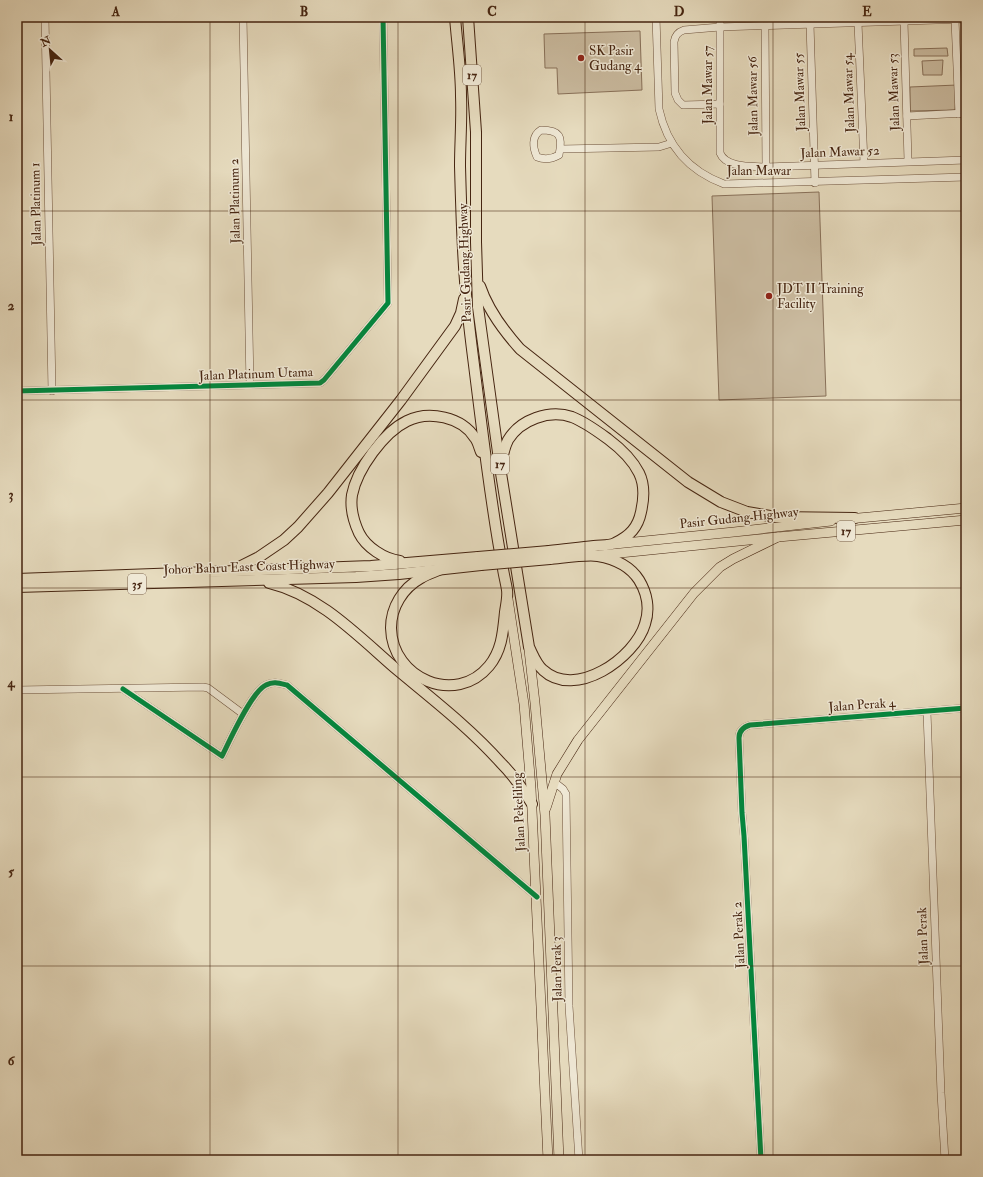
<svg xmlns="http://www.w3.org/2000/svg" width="983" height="1177" viewBox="0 0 983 1177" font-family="'IM FELL Double Pica',serif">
<rect width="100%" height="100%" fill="#e6dbbe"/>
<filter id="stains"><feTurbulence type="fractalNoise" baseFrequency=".005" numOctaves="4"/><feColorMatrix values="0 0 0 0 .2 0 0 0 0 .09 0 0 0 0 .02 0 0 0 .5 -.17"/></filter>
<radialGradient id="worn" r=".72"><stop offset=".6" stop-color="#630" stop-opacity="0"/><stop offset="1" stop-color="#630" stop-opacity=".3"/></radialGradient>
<g fill="#cbbca1" stroke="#887059">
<path d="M640,31L642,90L558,94L557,68H545L544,34Z"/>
<path d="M947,48L948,56H914V49Z"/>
<path d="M943,60L942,75H923L922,61Z"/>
<path d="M957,85L955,110L910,111V87Z"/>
<path d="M819,192L826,396L719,400L712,196Z"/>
</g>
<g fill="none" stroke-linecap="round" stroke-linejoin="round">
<g stroke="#6e523c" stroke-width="8">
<g id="minor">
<path d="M45,17L52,391"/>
<path d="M243,17L250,385"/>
<path d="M656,17L659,109C667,146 689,171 724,184L966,177"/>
<path d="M720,17V153C726,168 752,166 766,167L966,160"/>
<path d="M955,20L959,114"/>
<path d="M904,21L908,161"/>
<path d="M858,23L864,163"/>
<path d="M810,24L815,183"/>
<path d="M765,26L766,167"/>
<path d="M720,104L683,105L678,100L675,93L674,42C675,35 678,32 684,30L720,27L966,19"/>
<path d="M907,116L966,113"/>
<path d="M541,130C560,130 563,136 559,155C552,159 545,160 537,157C533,148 531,136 541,130Z"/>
<path d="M561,149L659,147L672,143"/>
<path d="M17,391L320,383L324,380L388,303L383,17"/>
<path d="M123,689L222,756C230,740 252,691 266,685C273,681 279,683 287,685L537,897"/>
<path d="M17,690L203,687L208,688L243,714"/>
<path d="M927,712L941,1093L945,1160"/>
<path d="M554,782L563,789L566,794L569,1006L579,1160"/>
<path d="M761,1160L744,836L742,813L739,738C739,731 743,727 750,725L966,708"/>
</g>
</g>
<g stroke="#462511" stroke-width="10">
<g id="major">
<path d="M848,519L966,508"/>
<path d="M615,544L734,532L831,521"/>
<path d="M600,555L778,537L966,520"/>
<path d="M508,599L524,704L531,788L548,1160"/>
<path d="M529,650L535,703L545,815L559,1160"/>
<path d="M546,808L557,774L578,740L694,593L720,567L733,559L778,537"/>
</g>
</g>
<g stroke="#462511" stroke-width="12">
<g id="highway">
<path d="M468,17L476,132V242L478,307L500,467L529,647C533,655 536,664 543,670C575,700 635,658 645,624C650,609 647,593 639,580C630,566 615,559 598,556C587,554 562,558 550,559"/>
<path d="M480,286C488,310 503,330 520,349L688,482L721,502L747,512L776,517L855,518"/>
<path d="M502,461C503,454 505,446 508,440C520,420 549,409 572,417C585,422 597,431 608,439C620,448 632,459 639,473C645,485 644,499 641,512C638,527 630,536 615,543C609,546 601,545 594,546C579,548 564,549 549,551"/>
<path d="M400,561C384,559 366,547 359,533C353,520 350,508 352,495C357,469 384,432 407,421C429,410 462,417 475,438C478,442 479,447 481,452"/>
<path d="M235,569L259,557L284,540L298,527L328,493L401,400L455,326L461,313L464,299"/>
<path d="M441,569C435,572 427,574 421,578C403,588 391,607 391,628C392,679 456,706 489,666C502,650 503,632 505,612C506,605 508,597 507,590C506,583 504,576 503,569C491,507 484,444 476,381C472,348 467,314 465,281C462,243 461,204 460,166C460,143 462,119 461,96C461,70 457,43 455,17"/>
<path d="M17,579L371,566L478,557"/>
<path d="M269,583C319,595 357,635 395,668C431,698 470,728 501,763C513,775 523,789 532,804"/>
<path d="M17,587L356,577L399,574L481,565"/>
</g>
</g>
<use href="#minor" stroke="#efe8d5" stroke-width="7"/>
<use href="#major" stroke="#e6dbbe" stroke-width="9"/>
<use href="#highway" stroke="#e6dbbe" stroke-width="10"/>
<g stroke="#462511" stroke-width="12" stroke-linecap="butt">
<g id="highway-bridge">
<path d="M478,557L549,551"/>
<path d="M481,565L550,559"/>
</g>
</g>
<use href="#highway-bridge" stroke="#e6dbbe" stroke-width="10"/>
<g stroke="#efe8d5" stroke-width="8">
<g id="cycleway">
<path d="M17,391L320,383L324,380L388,303L383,17"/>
<path d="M123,689L222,756C230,740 252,691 266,685C273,681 279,683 287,685L537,897"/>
<path d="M761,1160L744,836L742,813L739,738C739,731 743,727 750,725L966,708"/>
</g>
</g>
<use href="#cycleway" stroke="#00873e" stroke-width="5"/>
</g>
<path fill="none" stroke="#462511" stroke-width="1" stroke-opacity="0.55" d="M210,17V1160M398,17V1160M585,17V1160M773,17V1160M17,211H966M17,400H966M17,588H966M17,777H966M17,966H966"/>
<g fill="#8f2418" stroke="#efe8d5" stroke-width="1.5">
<circle cx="581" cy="58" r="4"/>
<circle cx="769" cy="296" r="4"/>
</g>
<g text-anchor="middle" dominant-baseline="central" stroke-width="3" stroke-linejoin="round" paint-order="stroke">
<g fill="#efe8d5" stroke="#79604c" stroke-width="1">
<rect x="463" y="65" width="18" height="20" rx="3"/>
<rect x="491" y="454" width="18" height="20" rx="3"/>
<rect x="837" y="521" width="18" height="20" rx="3"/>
<rect x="128" y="574" width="18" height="20" rx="3"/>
</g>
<g font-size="12" font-weight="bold" fill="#462511">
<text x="472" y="75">17</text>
<text x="500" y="464">17</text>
<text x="846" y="531">17</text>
<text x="137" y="584">35</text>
</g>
<g font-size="13" fill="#462511" stroke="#efe8d5" text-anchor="start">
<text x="589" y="51">SK Pasir<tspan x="589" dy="15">Gudang 4</tspan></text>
<text x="777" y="289">JDT II Training<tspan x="777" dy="15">Facility</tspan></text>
</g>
<g font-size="13" fill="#462511" stroke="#efe8d5">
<text transform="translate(708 85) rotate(-90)">Jalan Mawar 57</text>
<text transform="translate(800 92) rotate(-92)">Jalan Mawar 55</text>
<text transform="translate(894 92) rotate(-92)">Jalan Mawar 53</text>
<text transform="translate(849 93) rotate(-92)">Jalan Mawar 54</text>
<text transform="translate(753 96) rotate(-91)">Jalan Mawar 56</text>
<text transform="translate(840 152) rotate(-2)">Jalan Mawar 52</text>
<text x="759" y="171">Jalan Mawar</text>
<text transform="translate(235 201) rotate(-91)">Jalan Platinum 2</text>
<text transform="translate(36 204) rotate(-91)">Jalan Platinum 1</text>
<text transform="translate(465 263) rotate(-92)">Pasir Gudang Highway</text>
<text transform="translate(256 374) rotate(-2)">Jalan Platinum Utama</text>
<text transform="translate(739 518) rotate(-6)">Pasir Gudang Highway</text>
<text transform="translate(249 567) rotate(-2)">Johor Bahru East Coast Highway</text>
<text transform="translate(862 705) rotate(-4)">Jalan Perak 4</text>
<text transform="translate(519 812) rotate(-93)">Jalan Pekeliling</text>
<text transform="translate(739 935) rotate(-93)">Jalan Perak 2</text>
<text transform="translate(923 936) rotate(-92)">Jalan Perak</text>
<text transform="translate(557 969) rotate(-91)">Jalan Perak 3</text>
</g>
</g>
<rect width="983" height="1177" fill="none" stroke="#e6dbbe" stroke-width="44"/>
<g transform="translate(50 50) rotate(333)" stroke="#efe8d5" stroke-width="3" paint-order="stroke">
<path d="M0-3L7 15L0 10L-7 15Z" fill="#462511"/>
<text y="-6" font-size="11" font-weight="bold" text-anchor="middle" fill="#462511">N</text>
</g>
<rect x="22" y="22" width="939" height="1133" fill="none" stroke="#462511" stroke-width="1.5"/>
<g font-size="13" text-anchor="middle" font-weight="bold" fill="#462511">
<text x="116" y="16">A</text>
<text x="304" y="16">B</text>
<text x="492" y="16">C</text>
<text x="679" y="16">D</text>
<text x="867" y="16">E</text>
<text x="11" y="121">1</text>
<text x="11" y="310">2</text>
<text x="11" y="499">3</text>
<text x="11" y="687">4</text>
<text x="11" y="876">5</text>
<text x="11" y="1065">6</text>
</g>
<rect width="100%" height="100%" filter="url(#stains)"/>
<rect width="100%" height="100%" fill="url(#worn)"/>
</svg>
